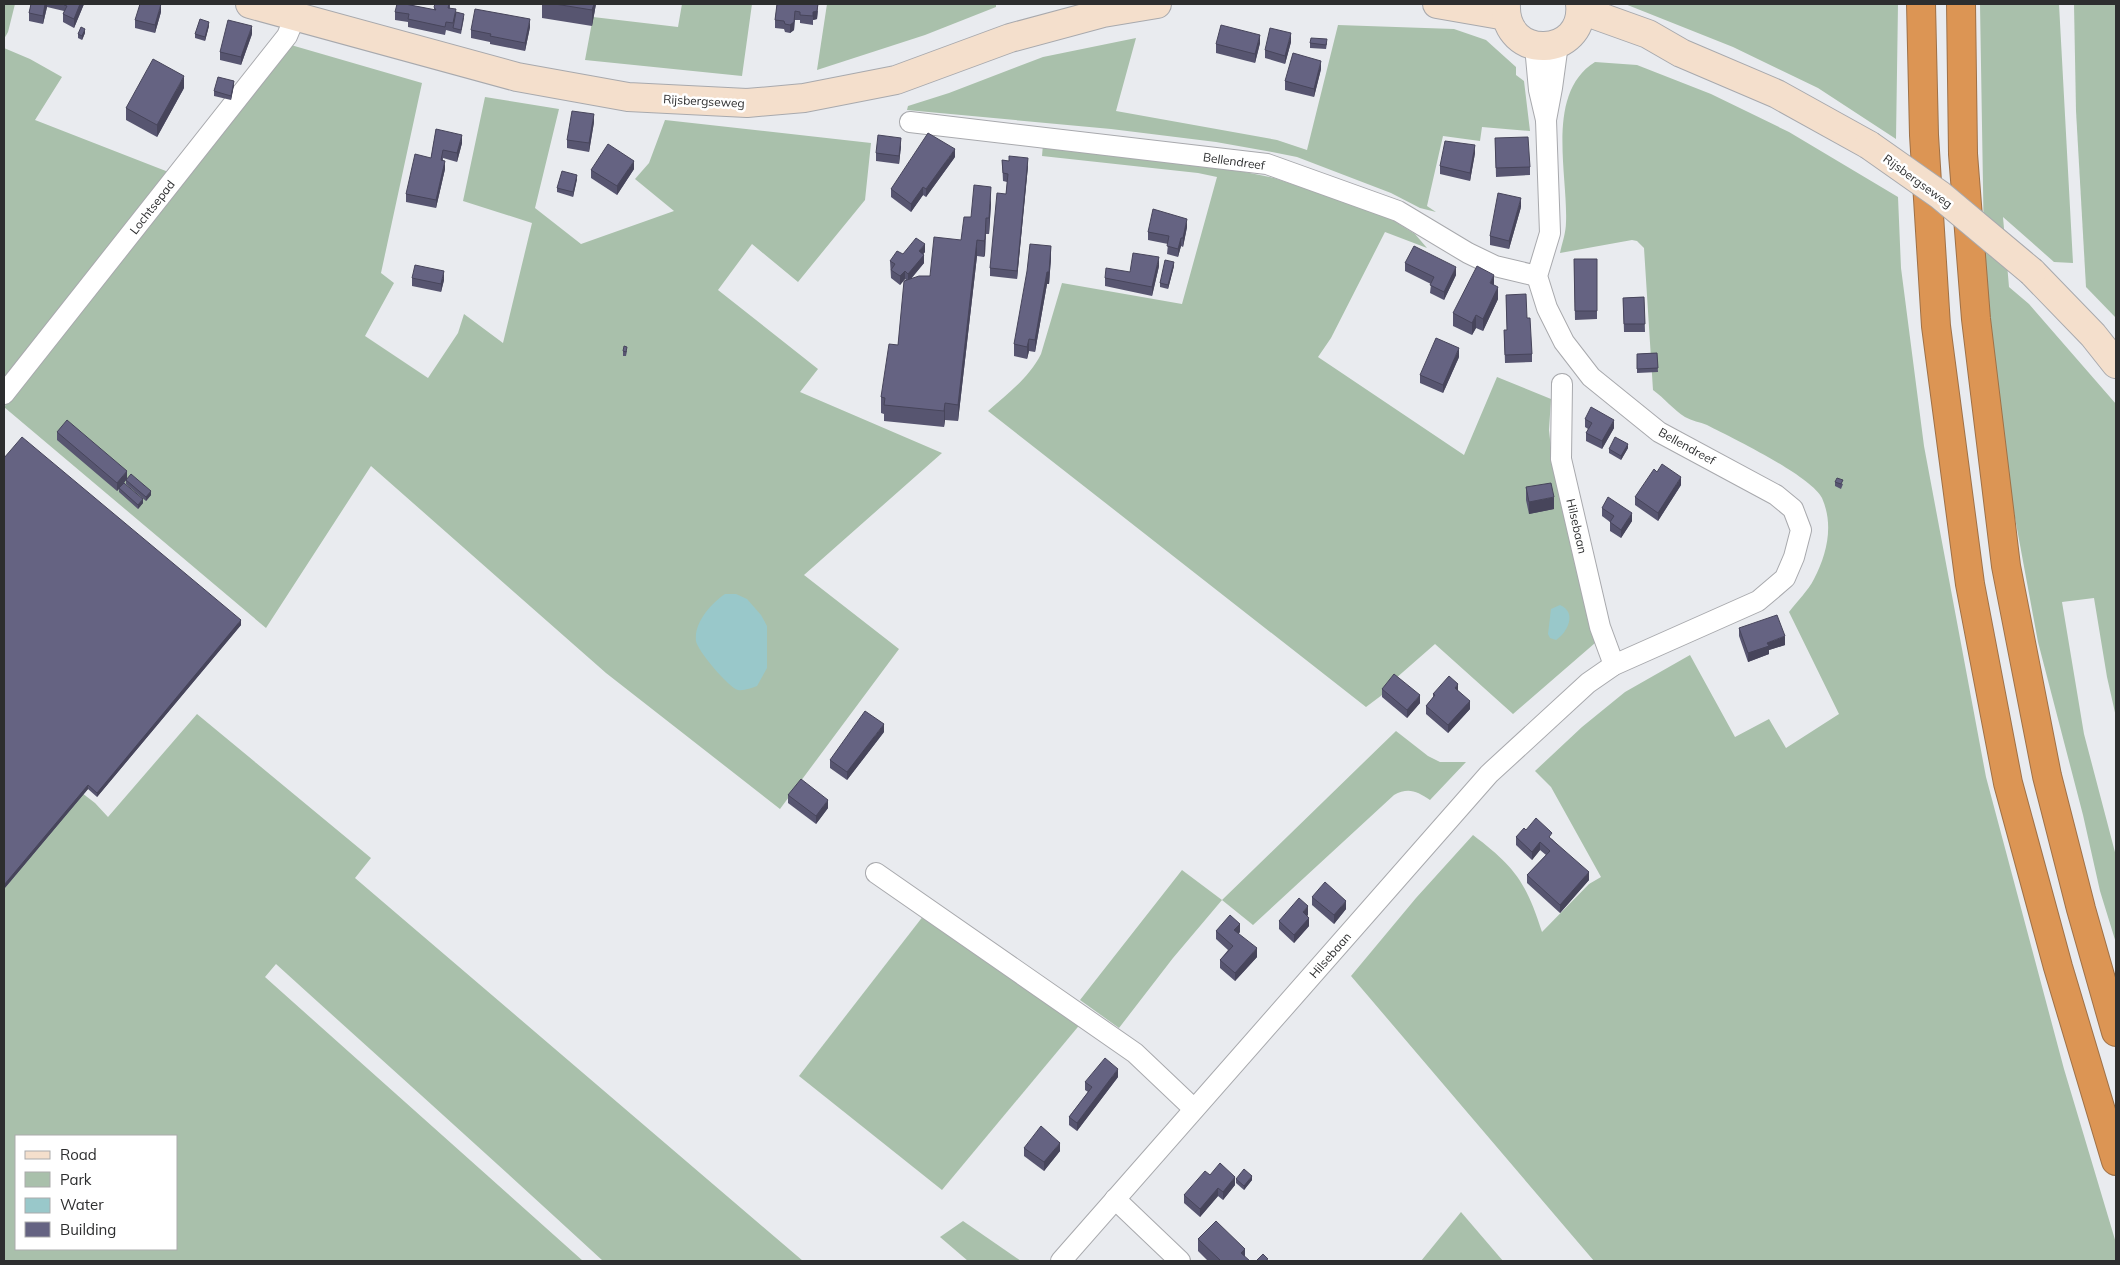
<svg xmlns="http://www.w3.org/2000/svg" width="2120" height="1265" viewBox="0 0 2120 1265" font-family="Mulish,sans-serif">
<rect width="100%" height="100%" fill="#e9ebef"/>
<g fill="#a9c0ab" fill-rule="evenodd">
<path d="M4,4H15L8,32L4,39Z"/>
<path d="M682,4H752L742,76L585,60L593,17L678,27Z"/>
<path d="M827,4H996V7L925,35L817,70Z"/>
<path d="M1625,4H1898L1896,139L1818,88L1733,47Z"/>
<path d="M1980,4H2059L2073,263L2054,262L2003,217L2009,287L2029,304L2116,404V717L2107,677L2094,598L2062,602L2084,734L2116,856V943L2100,891L2083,815L2038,642L2000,437L1985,308Z"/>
<path d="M2074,4H2116V318L2086,287L2076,111Z"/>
<path d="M1338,25L1454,29L1486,40L1516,67V75L1524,81L1530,131L1482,127L1480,141L1443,136L1427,206L1436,212L1420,208L1391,193L1297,157L1272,152L1216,142L1111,129L907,110L908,106L949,93L1043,57L1136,38L1116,111L1277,140L1307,150Z"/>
<path d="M291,45L422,83L381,273L394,283L365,336L428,378L458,333L464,314L503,343L532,223L463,201L485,97L559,109L535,208L581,244L674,211L635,179L649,163L665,120L871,143L865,200L798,282L752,244L718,290L818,369L800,392L942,453L804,575L899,649L780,809L606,673L371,466L266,628L4,407L147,229Z"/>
<path d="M4,48L30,59L62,77L35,120L171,173L4,387Z"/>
<path d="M1595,62L1637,65L1711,94L1789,132L1898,197L1901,268L1924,446L1986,777L2064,1069L2116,1243V1261H1594L1351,976L1416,898L1473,835C1515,867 1526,882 1542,932L1589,884L1601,877L1551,787L1535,771L1582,727L1625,692L1690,655L1735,737L1769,719L1786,748L1839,714L1789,612C1797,601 1808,591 1814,579C1827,554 1834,525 1822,498C1810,475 1732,438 1707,425C1700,422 1692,421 1685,417C1674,410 1664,398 1653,390L1644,248L1637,241L1632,240L1560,253C1562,243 1566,233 1566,222C1568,174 1545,93 1595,62Z"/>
<path d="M1043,144L1181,159L1274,178L1386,216L1415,234L1427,248L1385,232L1331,338L1318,357L1464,455L1497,377L1551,399L1549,430L1553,467L1595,643L1513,714L1435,644L1395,679L1382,695L1366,707L988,411C1008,393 1029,378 1041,354L1062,283L1182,304L1217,177L1198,173L1042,156Z"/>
<path d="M197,714L371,858L355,878L803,1261H603C495,1161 385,1063 276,964L265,977L583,1261H4V889L82,793L95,803L108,817ZM16,1136H176V1249H16Z"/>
<path d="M1396,731L1428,756L1440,762H1466L1430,800C1417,791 1408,787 1394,795L1253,925L1222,900L1173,958L1119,1028L1080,1000L1182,870L1222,900Z"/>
<path d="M924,915L1082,1022L942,1190L799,1076Z"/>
<path d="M1461,1212L1503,1261H1421Z"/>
<path d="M963,1221L1021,1261H968L940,1237Z"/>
</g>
<g fill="#99c8ca">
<path d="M725,594H736L747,599L761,615L767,626V668L757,686C751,688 744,691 738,690C729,688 697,650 696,641C694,622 711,604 725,594Z"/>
<path d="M1560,605C1577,612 1568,632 1556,640L1550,638L1548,634L1551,609Z"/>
</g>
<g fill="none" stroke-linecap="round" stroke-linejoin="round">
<g stroke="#a8a9ad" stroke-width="22">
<g id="street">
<path d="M1535,46L1539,90L1546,120L1552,88L1558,44"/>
<path d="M910,122L1267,164L1398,211L1468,253L1495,266L1537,276"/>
<path d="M1562,384L1561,459L1600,627L1614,665"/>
<path d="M4,394L287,36L295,17"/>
<path d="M876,873L1135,1053L1194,1109"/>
<path d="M1115,1199L1180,1261"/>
<path d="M1061,1261L1489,774L1588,683L1614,665L1758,601L1785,578L1794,557L1801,530L1793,509L1776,495L1659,432L1591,377L1564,342L1547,308L1537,276L1550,233L1546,120"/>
</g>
</g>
<g stroke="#a8a9ad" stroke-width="30">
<g id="secondary">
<path d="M250,4L517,77L628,97L747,103L804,98L896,80L1010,38L1103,13L1157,4"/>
<path d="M1437,4L1506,16"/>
<path d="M1506,4C1503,62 1586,58 1580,4"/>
<path d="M1581,10L1648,34L1681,53L1777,94L1869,145"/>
<path d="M2032,272L2093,335L2116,364"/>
</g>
</g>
<g stroke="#9f7147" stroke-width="30">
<g id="highway">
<path d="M1921,4L1924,135L1936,326L1970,584L2008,783L2058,967L2116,1161"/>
<path d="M1961,4L1963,154L1976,319L2006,566L2047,776L2081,909L2116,1032"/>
</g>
</g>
<use href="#street" stroke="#fff" stroke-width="20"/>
<use href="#secondary" stroke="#f4dfcc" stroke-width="28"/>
<use href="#highway" stroke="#dc9554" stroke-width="28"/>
<g stroke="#a8a9ad" stroke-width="30" stroke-linecap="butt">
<path id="secondary-bridge" d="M1869,145L1940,195L2032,272"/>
</g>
<use href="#secondary-bridge" stroke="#f4dfcc" stroke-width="28"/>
</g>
<g fill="#575570">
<path d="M31,4H84L74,28L63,22V14L64,11L47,7L43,24L29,21V13Z"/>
<path d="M406,4L434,10V7L450,4V8L456,13L464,18L461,34L446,30L445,35L408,27V22L395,20V12Z"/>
<path d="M542,4H596L592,26L542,18Z"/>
<path d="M777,4L818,11L817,19L813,20V25L800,23V20H795L794,30L790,33L785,32L784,29L775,28V20Z"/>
<path d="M161,12L155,33L135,28V20Z"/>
<path d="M209,26L205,41L195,38V34Z"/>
<path d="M530,27L525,51L490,44V42L471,38V30Z"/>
<path d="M85,33L82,40L78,38V34Z"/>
<path d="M252,34L241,65L220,60V52Z"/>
<path d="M1291,42L1285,64L1265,58V50Z"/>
<path d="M1260,43L1255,63L1216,53V44Z"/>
<path d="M1310,43H1327L1326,49L1310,48Z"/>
<path d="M1321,69L1314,97L1285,90V81Z"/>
<path d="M234,85L231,100L214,96V91Z"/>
<path d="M184,88L157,137L126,120V108Z"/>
<path d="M594,122L589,152L567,148V140Z"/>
<path d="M436,129L462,143L457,162L443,158V160L445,169L436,208L406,202V194L431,158Z"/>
<path d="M1495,138L1530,167V175L1496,177Z"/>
<path d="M901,146L899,164L876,161V153Z"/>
<path d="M1475,153L1470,181L1440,174V166Z"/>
<path d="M955,157L926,197L923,195L911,212L891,197V189Z"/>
<path d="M1002,160L1028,166L1017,279L990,276V268L1006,194L1007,182L1003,181Z"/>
<path d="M634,169L617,195L591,178V170Z"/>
<path d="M577,179L573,197L557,192V188Z"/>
<path d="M991,203L989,234H986L985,255L984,257L977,256L958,421L945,420L944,427L884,421V414L881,413V397L898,345L906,280L905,279L900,285L891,278L890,261L903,254L925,252L923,254L924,263L911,279L930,276L961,240L971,217Z"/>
<path d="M1521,207L1509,249L1490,245V236Z"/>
<path d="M1187,227L1183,247L1181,246L1178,257L1167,254L1168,244L1148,240V232Z"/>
<path d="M1051,258L1049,284H1047L1035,352L1029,351L1027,359L1014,356V344Z"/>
<path d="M1574,259H1597V319L1575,320Z"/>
<path d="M1405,263L1456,275L1444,300L1430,293L1431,284L1405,271Z"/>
<path d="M1159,266L1152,296L1105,286V278Z"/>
<path d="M1174,266L1168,289L1160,287V283Z"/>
<path d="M412,278L444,280L441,292L412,286Z"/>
<path d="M1494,285L1498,299L1483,331L1476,328L1472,335L1453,326V313Z"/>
<path d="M1506,295L1527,318L1532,354V362L1505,363L1504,330H1507Z"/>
<path d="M1644,297L1645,332H1624L1623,298Z"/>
<path d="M623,351H627L626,356H623Z"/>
<path d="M1657,353L1658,372L1637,373V354Z"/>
<path d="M1459,357L1443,393L1420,383V375Z"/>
<path d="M1585,419L1614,428L1602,449L1586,441V433L1588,429L1585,427Z"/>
<path d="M57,432L127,479L151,495L146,501L126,484V480L124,483L143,503L138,509L119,492V489L117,491L57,440Z"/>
<path d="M1628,448L1621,460L1609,453V449Z"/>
<path d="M4,458L241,625L97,797L88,789L4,889Z"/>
<path d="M1835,482L1843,484L1841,489L1835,486Z"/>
<path d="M1681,485L1658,521L1635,505V497Z"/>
<path d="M1526,487L1554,509L1529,514L1526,500Z"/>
<path d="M1602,508L1632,521L1621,538L1610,531V522L1602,516Z"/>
<path d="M1739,628L1785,645L1769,650V654L1748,662L1739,636Z"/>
<path d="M1382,689L1420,703L1407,718L1382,697Z"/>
<path d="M1458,691L1470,709L1448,733L1426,714V706L1433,697V694Z"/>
<path d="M884,732L847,780L830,768V760Z"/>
<path d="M788,795L828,808L816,824L788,803Z"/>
<path d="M1526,830L1552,839L1589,880L1560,913L1527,883V875L1546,855L1540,850L1532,860L1516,845V837Z"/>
<path d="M1312,897L1346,909L1334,924L1312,905Z"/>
<path d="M1308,915L1307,916L1309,926L1294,943L1279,929V921Z"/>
<path d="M1216,931L1240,932L1238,934L1257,957L1235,981L1220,968V960L1228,950L1216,939Z"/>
<path d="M1118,1077L1077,1131L1069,1125V1117L1088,1092L1085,1090V1082Z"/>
<path d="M1024,1148L1060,1151L1044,1171L1024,1156Z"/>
<path d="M1210,1175L1235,1185L1223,1200L1218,1196L1200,1217L1184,1203V1195Z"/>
<path d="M1236,1179L1252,1180L1244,1190L1236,1183Z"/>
<path d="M1198,1239L1250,1261H1208L1198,1251Z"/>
</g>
<g fill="#47455b">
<path d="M45,4H47V7L43,24V16Z"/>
<path d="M80,4H84L74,28V19Z"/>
<path d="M161,4V12L155,33V25Z"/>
<path d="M594,4H596L592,26V10Z"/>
<path d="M818,4L817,19L813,20V25V12Z"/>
<path d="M795,11L794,30L790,33V25Z"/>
<path d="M530,19V27L525,51V43Z"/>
<path d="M209,22V26L205,41V37Z"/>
<path d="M252,26V34L241,65V57Z"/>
<path d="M85,29V33L82,40V36Z"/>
<path d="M1291,33V42L1285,64V56Z"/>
<path d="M1260,35V43L1255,63V54Z"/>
<path d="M1321,61V69L1314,97V89Z"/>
<path d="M184,76V88L157,137V125Z"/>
<path d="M234,81V85L231,100V96Z"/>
<path d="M594,114V122L589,152V143Z"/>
<path d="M462,135V143L457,162V153Z"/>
<path d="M901,138V146L899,164V156Z"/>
<path d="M1475,145V153L1470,181V173Z"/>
<path d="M955,149V157L926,197V189Z"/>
<path d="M1028,158V166L1017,279V271Z"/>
<path d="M445,161V169L436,208V200Z"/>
<path d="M634,161V169L617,195V186Z"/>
<path d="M577,175V179L573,197V192Z"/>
<path d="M923,187V195L911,212V204Z"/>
<path d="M991,187V203L989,234V218Z"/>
<path d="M1521,198V207L1509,249V241Z"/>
<path d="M986,218L985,255L984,257V241Z"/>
<path d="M1187,219V227L1183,247V238Z"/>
<path d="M1181,238V246L1178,257V249Z"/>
<path d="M977,240V256L958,421V405Z"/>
<path d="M925,244V252L919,259V251Z"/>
<path d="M1051,246V258L1049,284H1047L1035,352V340Z"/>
<path d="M924,255V263L908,282V274Z"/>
<path d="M1159,257V266L1152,296V287Z"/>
<path d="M1174,262V266L1168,289V285Z"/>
<path d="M1456,267V275L1444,300V292Z"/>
<path d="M444,271V280L441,292V284Z"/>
<path d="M905,271V279L900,285V276Z"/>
<path d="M1494,275V287L1490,283Z"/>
<path d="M1498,287V299L1483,331V319Z"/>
<path d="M1476,315V328L1472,335V323Z"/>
<path d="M1029,339V351L1027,359V347Z"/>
<path d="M1459,348V357L1443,393V385Z"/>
<path d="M945,403V420L944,427V411Z"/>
<path d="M1614,420V428L1602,449V441Z"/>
<path d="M1628,444V448L1621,460V456Z"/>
<path d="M127,471V479L117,491V483Z"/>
<path d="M1681,477V485L1658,521V513Z"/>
<path d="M151,491V495L146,501V497Z"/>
<path d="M1554,497V509L1529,514V502Z"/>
<path d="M143,499V503L138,509V505Z"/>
<path d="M1632,513V521L1621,538V530Z"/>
<path d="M241,620V625L97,797V793Z"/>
<path d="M1785,636V645L1769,650V654L1748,662V653L1767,643Z"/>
<path d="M1458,684V692L1455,688Z"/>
<path d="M1420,695V703L1407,718V710Z"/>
<path d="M1470,701V709L1448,733V725Z"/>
<path d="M884,724V732L847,780V772Z"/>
<path d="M88,785V789L4,889V885Z"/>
<path d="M828,800V808L816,824V816Z"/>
<path d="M1540,842V850L1532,860V852Z"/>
<path d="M1589,872V880L1560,913V905Z"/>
<path d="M1346,901V909L1334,924V915Z"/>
<path d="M1308,906V915L1303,920V912Z"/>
<path d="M1309,918V926L1294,943V935Z"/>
<path d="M1240,924V932L1234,938V930Z"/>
<path d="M1257,948V957L1235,981V973Z"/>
<path d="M1118,1069V1077L1077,1131V1123Z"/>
<path d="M1060,1143V1151L1044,1171V1162Z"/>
<path d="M1252,1176V1180L1244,1190V1186Z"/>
<path d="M1235,1177V1185L1223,1200V1192Z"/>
<path d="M1218,1188V1196L1200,1217V1209Z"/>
<path d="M1245,1249V1261L1241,1253Z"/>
</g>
<g fill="#656382" stroke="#47455b">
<path d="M31,4H45L43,16L29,13Z"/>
<path d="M65,4H80L74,19L63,14L67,6L64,5Z"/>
<path d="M140,4H161L155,25L135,20Z"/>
<path d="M397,4H405L436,10L434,7L435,4H449L448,8L456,9L453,23L446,22L445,27L408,19L409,14L395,12Z"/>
<path d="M555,4H594L592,10Z"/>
<path d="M777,4H818L817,11L813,12V16L800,15V12L795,11L794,22L790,25L785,24L784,21L775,20Z"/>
<path d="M475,9L530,19L525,43L490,36L491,34L471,30Z"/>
<path d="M456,12L464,14L461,30L453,28Z"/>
<path d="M200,19L209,22L205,37L195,34Z"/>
<path d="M228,20L252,26L241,57L220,52Z"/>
<path d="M1221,25L1260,35L1255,54L1216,44Z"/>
<path d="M81,27L85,29L82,36L78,34Z"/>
<path d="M1270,28L1291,33L1285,56L1265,50Z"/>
<path d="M1311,38L1327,39L1326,45L1310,43Z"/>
<path d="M1293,53L1321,61L1314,89L1285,81Z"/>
<path d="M153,59L184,76L157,125L126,108Z"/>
<path d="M218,77L234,81L231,96L214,91Z"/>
<path d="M572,111L594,114L589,143L567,140Z"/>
<path d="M436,129L462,135L457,153L443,150L441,160L445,161L436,200L406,194L415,154L431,158Z"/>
<path d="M928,133L955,149L926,189L923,187L911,204L891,189Z"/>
<path d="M878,135L901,138L899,156L876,153Z"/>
<path d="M1528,137L1530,167L1496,168L1495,138Z"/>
<path d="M1445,141L1475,145L1470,173L1440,166Z"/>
<path d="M608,144L634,161L617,186L591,170Z"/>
<path d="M1009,156L1028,158L1017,271L990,268L997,193L1006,194L1008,174L1003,173L1002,160L1009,161Z"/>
<path d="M562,171L577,175L573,192L557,188Z"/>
<path d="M974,185L991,187L989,218H986L985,239L984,241L977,240L958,405L945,403L944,411L884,405L885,398L881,397L889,344L898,345L904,281L919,276H930L934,237L961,240L964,217H971Z"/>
<path d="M1498,193L1521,198L1509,241L1490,236Z"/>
<path d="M1153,209L1187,219L1183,238H1181L1178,249L1167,246L1169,236L1148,232Z"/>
<path d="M916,238L925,244L919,251L924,255L908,274L905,271L900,276L891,270L895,264L890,261L897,251L903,254Z"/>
<path d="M1030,244L1051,246L1049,272H1047L1035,340L1029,339L1027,347L1014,344L1027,271Z"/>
<path d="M1414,246L1456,267L1444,292L1430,285L1434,277L1405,263Z"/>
<path d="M1133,253L1159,257L1152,287L1105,278L1106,268L1130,272Z"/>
<path d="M1574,259H1597V311H1575Z"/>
<path d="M1165,260L1174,262L1168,285L1160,283Z"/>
<path d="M415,265L444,271L441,284L412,278Z"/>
<path d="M1477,266L1494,275L1490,283L1498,287L1483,319L1476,315L1472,323L1453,313Z"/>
<path d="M1526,294L1527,318H1530L1532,354L1505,355L1504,330H1507L1506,295Z"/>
<path d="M1644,297L1645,324H1624L1623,298Z"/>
<path d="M1436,338L1459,348L1443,385L1420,375Z"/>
<path d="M624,346L627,347L626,352L623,351Z"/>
<path d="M1657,353L1658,368L1637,369V354Z"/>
<path d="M1591,407L1614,420L1602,441L1586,433L1592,423L1585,419Z"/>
<path d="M67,420L127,471L117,483L57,432Z"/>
<path d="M22,437L241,620L97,793L88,785L4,885V458Z"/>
<path d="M1615,437L1628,444L1621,456L1609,449Z"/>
<path d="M1662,464L1681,477L1658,513L1635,497L1654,469L1657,472Z"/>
<path d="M131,474L151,491L146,497L126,480Z"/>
<path d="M1837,478L1843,480L1841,484L1835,482Z"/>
<path d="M124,483L143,499L138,505L119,488Z"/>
<path d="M1551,483L1554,497L1529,502L1526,487Z"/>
<path d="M1608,497L1632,513L1621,530L1610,522L1614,516L1602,508Z"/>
<path d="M1777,615L1785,636L1767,643L1769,646L1748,653L1739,628Z"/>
<path d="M1394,674L1420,695L1407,710L1382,689Z"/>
<path d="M1449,676L1458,684L1455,688L1470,701L1448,725L1426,706L1435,695L1433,694Z"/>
<path d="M865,711L884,724L847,772L830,760Z"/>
<path d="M801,779L828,800L816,816L788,795Z"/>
<path d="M1536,818L1550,831L1552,833L1549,837L1589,872L1560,905L1527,875L1550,851L1540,842L1532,852L1516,837L1524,828L1526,830Z"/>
<path d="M1325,882L1346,901L1334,915L1312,897Z"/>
<path d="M1299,898L1308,906L1303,912L1309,918L1294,935L1279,921Z"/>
<path d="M1230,915L1240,924L1234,930L1257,948L1235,973L1220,960L1233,946L1216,931Z"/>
<path d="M1105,1058L1118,1069L1077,1123L1069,1117L1092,1087L1085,1082Z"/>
<path d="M1041,1126L1060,1143L1044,1162L1024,1148Z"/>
<path d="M1220,1163L1235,1177L1223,1192L1218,1188L1200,1209L1184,1195L1205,1171L1210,1175Z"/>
<path d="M1244,1169L1252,1176L1244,1186L1236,1179Z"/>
<path d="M1216,1221L1245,1249L1241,1253L1250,1261H1221L1198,1239Z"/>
<path d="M1263,1254L1268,1259L1265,1261H1256Z"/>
</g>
<g text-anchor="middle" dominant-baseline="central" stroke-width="5" stroke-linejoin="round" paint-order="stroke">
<g font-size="12" fill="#2d2e2f" stroke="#fff">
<text transform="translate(704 101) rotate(3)">Rijsbergseweg</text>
<text transform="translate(1234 161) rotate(8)">Bellendreef</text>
<text transform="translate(1918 181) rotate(36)">Rijsbergseweg</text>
<text transform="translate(152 207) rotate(-52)">Lochtsepad</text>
<text transform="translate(1687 446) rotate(29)">Bellendreef</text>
<text transform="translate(1577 526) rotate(77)">Hilsebaan</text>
<text transform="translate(1330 955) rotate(-49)">Hilsebaan</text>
</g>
</g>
<rect width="2120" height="1265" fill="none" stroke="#2d2e2f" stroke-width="10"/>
<rect x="15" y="1135" width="162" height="115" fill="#ffffff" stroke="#ababac"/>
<rect x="25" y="1151" width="25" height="8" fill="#f4dfcc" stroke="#ababac"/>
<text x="60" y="1160" font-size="15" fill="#2d2e2f">Road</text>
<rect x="25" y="1172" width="25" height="15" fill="#a9c0ab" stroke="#ababac"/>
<text x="60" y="1185" font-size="15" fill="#2d2e2f">Park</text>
<rect x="25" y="1198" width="25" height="15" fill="#99c8ca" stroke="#ababac"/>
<text x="60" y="1210" font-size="15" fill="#2d2e2f">Water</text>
<rect x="25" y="1222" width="25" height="15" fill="#656382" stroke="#ababac"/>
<text x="60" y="1235" font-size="15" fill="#2d2e2f">Building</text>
</svg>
